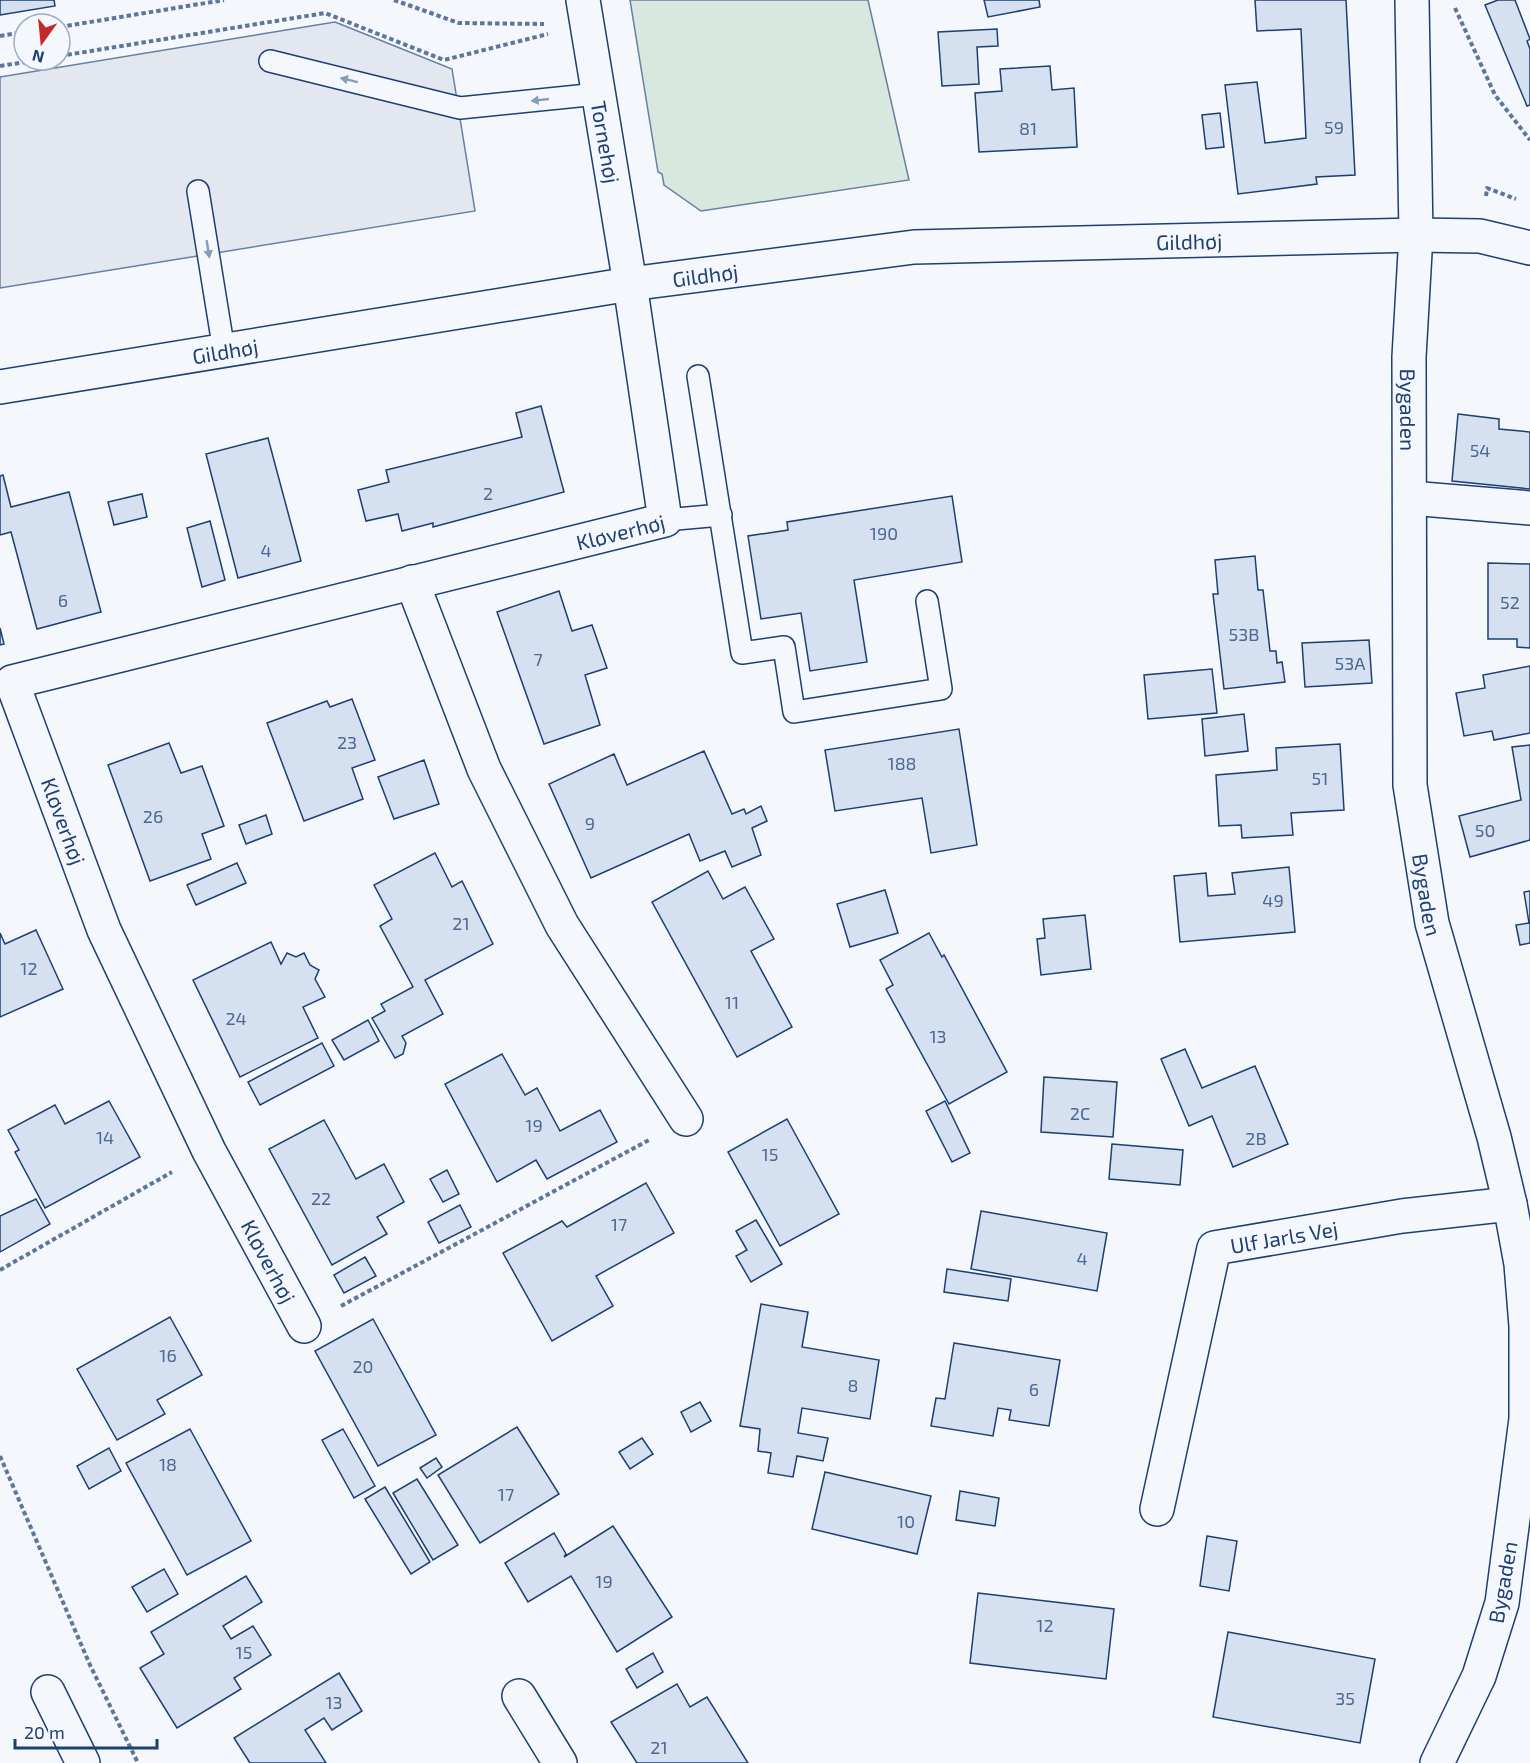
<svg xmlns="http://www.w3.org/2000/svg" width="1530" height="1763" viewBox="0 0 1530 1763" font-family="'Exo 2',sans-serif">
<rect width="100%" height="100%" fill="#f4f7fb"/>
<path fill="#d7e8df" stroke="#687fa3" stroke-width="1.5" d="M630,0H868L909,180L701,211L664,185L662,174L658,172Z"/>
<path fill="#e3e8f0" stroke="#687fa3" stroke-width="1.5" d="M335,22L452,69L475,211L0,288V77Z"/>
<g fill="#d5e0f0" stroke="#1d3f73" stroke-width="1.5">
<path d="M0,0H54L55,6L0,15Z"/>
<path d="M984,0H1039L1040,7L988,17Z"/>
<path d="M1255,0H1346L1355,175L1316,177L1317,184L1238,194L1225,85L1257,82L1265,143L1306,138L1301,29L1257,31Z"/>
<path d="M1498,0H1515L1530,39L1527,41L1530,49V105L1527,106L1485,5Z"/>
<path d="M997,29L998,46L977,47L979,84L942,86L938,32Z"/>
<path d="M1050,66L1052,90L1074,88L1077,147L979,152L975,93L1002,91L1000,69Z"/>
<path d="M1220,113L1224,147L1206,149L1202,115Z"/>
<path d="M541,406L564,492L433,527V523L402,531L398,514L366,521L358,490L389,482L386,470L522,437L516,413Z"/>
<path d="M1458,414L1499,419V429L1530,432V489L1452,481Z"/>
<path d="M268,438L301,561L238,578L206,454Z"/>
<path d="M3,475L11,507L69,492L101,612L37,629L11,532L0,535V476Z"/>
<path d="M142,494L147,517L114,525L108,502Z"/>
<path d="M952,496L962,562L854,580L867,662L810,671L801,613L761,619L748,536L788,530L787,522Z"/>
<path d="M210,521L225,580L202,587L187,528Z"/>
<path d="M1255,556L1258,590H1263L1270,651H1276L1277,663L1282,662L1285,682L1224,689L1213,594H1218L1215,560Z"/>
<path d="M1488,563L1530,564V648L1517,647V639H1488Z"/>
<path d="M559,591L572,631L592,625L607,668L585,675L600,725L544,744L497,612Z"/>
<path d="M0,628L4,644L0,645Z"/>
<path d="M1369,640L1372,683L1305,687L1302,643Z"/>
<path d="M1530,666V733L1494,740L1492,731L1464,736L1456,693L1485,688L1483,675Z"/>
<path d="M1212,669L1217,713L1148,719L1144,675Z"/>
<path d="M352,699L375,760L352,768L363,799L304,821L267,723L327,701L330,707Z"/>
<path d="M1244,714L1248,751L1205,756L1202,719Z"/>
<path d="M959,729L977,845L931,853L922,798L835,811L825,750Z"/>
<path d="M169,743L181,773L202,766L224,826L202,834L211,859L150,881L108,765Z"/>
<path d="M1340,744L1344,810L1291,813L1293,835L1242,838L1241,825L1219,826L1216,775L1277,770L1276,748Z"/>
<path d="M1530,745V840L1470,857L1459,816L1521,800L1512,747Z"/>
<path d="M704,751L732,814L744,809L746,814L761,806L767,821L752,828L761,855L732,867L725,851L700,861L689,834L591,878L549,784L614,754L627,785Z"/>
<path d="M424,760L439,804L394,819L378,777Z"/>
<path d="M266,815L272,834L246,844L239,825Z"/>
<path d="M435,853L452,887L462,881L493,944L425,980L443,1014L402,1036L406,1043L403,1054L395,1058L372,1018L385,1011L381,1004L413,987L380,926L392,919L374,885Z"/>
<path d="M237,863L246,883L196,905L187,885Z"/>
<path d="M1289,867L1295,932L1180,942L1174,876L1206,873L1208,896L1235,894L1232,873Z"/>
<path d="M708,871L723,899L745,887L774,939L751,951L792,1027L737,1057L652,902Z"/>
<path d="M885,890L898,933L850,947L837,904Z"/>
<path d="M1530,891V943L1520,945L1516,925L1529,923L1524,892Z"/>
<path d="M1085,915L1091,969L1041,975L1037,939L1045,938L1043,919Z"/>
<path d="M36,930L63,989L0,1017V933L5,944Z"/>
<path d="M929,933L942,957L944,955L1007,1072L949,1104L886,989L893,985L880,960Z"/>
<path d="M271,942L281,964L287,953L296,957L304,953L310,965L319,970L315,979L325,997L303,1007L318,1038L240,1077L193,980Z"/>
<path d="M368,1020L379,1041L344,1060L332,1040Z"/>
<path d="M322,1043L334,1066L260,1105L248,1082Z"/>
<path d="M1185,1049L1202,1088L1255,1066L1288,1144L1233,1167L1212,1116L1189,1126L1161,1059Z"/>
<path d="M502,1054L525,1095L537,1088L560,1131L600,1110L617,1142L547,1179L536,1160L497,1182L445,1084Z"/>
<path d="M1044,1077L1117,1082L1113,1137L1041,1132Z"/>
<path d="M109,1101L140,1157L45,1208L15,1152L19,1150L8,1130L55,1105L65,1124Z"/>
<path d="M945,1101L970,1153L952,1162L926,1111Z"/>
<path d="M787,1119L839,1214L780,1246L728,1152Z"/>
<path d="M324,1120L356,1179L384,1164L404,1202L377,1217L387,1234L332,1265L269,1149Z"/>
<path d="M1112,1144L1183,1150L1180,1185L1109,1179Z"/>
<path d="M447,1170L459,1194L443,1202L430,1179Z"/>
<path d="M646,1183L674,1233L596,1276L613,1306L552,1341L503,1253L562,1221L567,1227Z"/>
<path d="M36,1199L50,1224L0,1252V1216Z"/>
<path d="M460,1205L471,1227L439,1243L428,1222Z"/>
<path d="M981,1211L1107,1233L1097,1291L971,1269Z"/>
<path d="M756,1220L782,1264L751,1282L736,1256L747,1250L736,1231Z"/>
<path d="M365,1257L376,1276L344,1293L334,1275Z"/>
<path d="M947,1269L1011,1279L1008,1301L944,1292Z"/>
<path d="M761,1304L808,1312L802,1347L879,1360L870,1419L802,1408L798,1433L828,1438L823,1461L797,1456L793,1477L768,1473L771,1453L758,1451L760,1429L740,1426Z"/>
<path d="M170,1317L202,1375L157,1400L165,1414L117,1440L77,1369Z"/>
<path d="M373,1319L436,1435L378,1466L315,1351Z"/>
<path d="M954,1343L1060,1360L1049,1426L1009,1420L1011,1410L998,1408L993,1436L931,1426L936,1398L945,1399Z"/>
<path d="M700,1402L711,1421L691,1432L681,1412Z"/>
<path d="M517,1427L559,1494L480,1543L438,1475Z"/>
<path d="M190,1429L251,1541L187,1575L126,1463Z"/>
<path d="M343,1429L375,1486L354,1498L322,1440Z"/>
<path d="M642,1438L653,1454L630,1469L619,1452Z"/>
<path d="M109,1448L121,1471L89,1489L77,1466Z"/>
<path d="M436,1458L442,1467L427,1478L420,1468Z"/>
<path d="M825,1472L931,1496L917,1554L812,1529Z"/>
<path d="M417,1479L458,1545L433,1560L393,1493Z"/>
<path d="M385,1487L430,1562L411,1574L365,1499Z"/>
<path d="M960,1491L999,1498L995,1526L956,1520Z"/>
<path d="M613,1526L672,1617L617,1652L571,1576L528,1602L505,1563L554,1533L566,1554L564,1557Z"/>
<path d="M1207,1536L1237,1541L1229,1591L1200,1586Z"/>
<path d="M164,1569L178,1594L147,1612L132,1587Z"/>
<path d="M246,1576L262,1602L223,1626L231,1639L253,1626L271,1655L234,1678L241,1689L177,1728L140,1668L164,1654L151,1632Z"/>
<path d="M978,1593L1114,1609L1106,1679L970,1663Z"/>
<path d="M1228,1632L1375,1659L1360,1743L1213,1717Z"/>
<path d="M653,1653L663,1672L637,1688L626,1669Z"/>
<path d="M339,1673L362,1711L332,1730L324,1718L305,1730L326,1763H250L234,1738Z"/>
<path d="M677,1684L690,1707L707,1697L748,1763H637L611,1722Z"/>
</g>
<g fill="none" stroke-linecap="round" stroke-linejoin="round">
<g stroke="#1d3f73" stroke-width="24">
<g id="lane">
<path d="M270,61L460,108L598,94"/>
<path d="M198,191L224,351"/>
<path d="M698,376L742,653L784,647L794,712L941,689L927,601"/>
<path d="M665,520L721,515"/>
</g>
</g>
<g stroke="#1d3f73" stroke-width="36">
<g id="street">
<path id="s1" d="M0,387L630,284L914,247L1416,235L1480,236L1530,248"/>
<path d="M1410,498L1530,508"/>
<path d="M412,582L484,769L562,925L686,1119"/>
<path id="s2" d="M304,1326L209,1151L104,930L12,682L665,520L630,284L583,0"/>
<path id="s3" d="M1157,1509L1214,1248L1402,1216L1510,1204"/>
<path d="M48,1692L83,1763"/>
<path d="M519,1696L560,1763"/>
</g>
</g>
<g stroke="#1d3f73" stroke-width="36">
<g id="secondary">
<path id="s4" d="M1412,0L1416,235L1409,357L1410,785L1432,923L1494,1137L1510,1204L1521,1264L1526,1326V1419L1502,1603L1479,1676L1437,1763"/>
</g>
</g>
<g stroke="#5e769c" stroke-width="4" stroke-dasharray="4.5 3" stroke-linecap="butt">
<path d="M394,0L459,23L544,24"/>
<path d="M1455,8L1495,95L1530,140"/>
<path d="M60,27L224,0"/>
<path d="M0,36L24,32"/>
<path d="M60,56L325,13L444,60L548,34"/>
<path d="M0,66L38,60"/>
<path d="M1486,196L1487,188L1516,199"/>
<path d="M0,1270L172,1172"/>
<path d="M341,1306L649,1140"/>
<path d="M0,1456L90,1665L138,1763"/>
</g>
<use href="#lane" stroke="#f4f7fb" stroke-width="21"/>
<use href="#street" stroke="#f4f7fb" stroke-width="33"/>
<use href="#secondary" stroke="#f4f7fb" stroke-width="33"/>
</g>
<defs><path id="oneway-solid" d="M-6-.8H1V-3.2L6.5 0L1 3.2V.8H-6Z" transform="scale(1.5)"/></defs>
<g fill="#889bb7">
<use href="#oneway-solid" transform="translate(349 80) rotate(-166)"/>
<use href="#oneway-solid" transform="translate(540 100) rotate(174)"/>
<use href="#oneway-solid" transform="translate(208 249) rotate(81)"/>
</g>
<g text-anchor="middle" dominant-baseline="central" stroke-width="4.5" stroke-linejoin="round" paint-order="stroke">
<g font-size="18" fill="#4b6792">
<text x="1334" y="127">59</text>
<text x="1028" y="128">81</text>
<text x="1480" y="450">54</text>
<text x="488" y="493">2</text>
<text x="884" y="533">190</text>
<text x="266" y="550">4</text>
<text x="63" y="600">6</text>
<text x="1510" y="602">52</text>
<text x="1244" y="634">53B</text>
<text x="538" y="659">7</text>
<text x="1350" y="663">53A</text>
<text x="347" y="742">23</text>
<text x="902" y="763">188</text>
<text x="1320" y="778">51</text>
<text x="153" y="816">26</text>
<text x="590" y="823">9</text>
<text x="1485" y="830">50</text>
<text x="1273" y="900">49</text>
<text x="461" y="923">21</text>
<text x="29" y="968">12</text>
<text x="732" y="1002">11</text>
<text x="236" y="1018">24</text>
<text x="938" y="1036">13</text>
<text x="1080" y="1113">2C</text>
<text x="534" y="1125">19</text>
<text x="105" y="1137">14</text>
<text x="1256" y="1138">2B</text>
<text x="770" y="1154">15</text>
<text x="321" y="1198">22</text>
<text x="619" y="1224">17</text>
<text x="1082" y="1258">4</text>
<text x="168" y="1355">16</text>
<text x="363" y="1366">20</text>
<text x="853" y="1385">8</text>
<text x="1034" y="1389">6</text>
<text x="168" y="1464">18</text>
<text x="506" y="1494">17</text>
<text x="906" y="1521">10</text>
<text x="604" y="1581">19</text>
<text x="1045" y="1625">12</text>
<text x="244" y="1652">15</text>
<text x="1345" y="1698">35</text>
<text x="334" y="1702">13</text>
<text x="659" y="1747">21</text>
</g>
<g font-size="21" fill="#1d3f73" stroke="#f4f7fb">
<text transform="translate(606 142) rotate(80)">Tornehøj</text>
<text stroke="none"><textPath href="#s1" startOffset="1200">Gildhøj</textPath></text>
<text stroke="none"><textPath href="#s1" startOffset="714">Gildhøj</textPath></text>
<text stroke="none"><textPath href="#s1" startOffset="228">Gildhøj</textPath></text>
<text stroke="none"><textPath href="#s4" startOffset="410">Bygaden</textPath></text>
<text stroke="none"><textPath href="#s2" startOffset="1335">Kløverhøj</textPath></text>
<text transform="translate(64 821) rotate(70)">Kløverhøj</text>
<text stroke="none"><textPath href="#s4" startOffset="896">Bygaden</textPath></text>
<text stroke="none"><textPath href="#s3" startOffset="338">Ulf Jarls Vej</textPath></text>
<text transform="translate(269 1261) rotate(62)">Kløverhøj</text>
<text transform="translate(1502 1582) rotate(-80)">Bygaden</text>
</g>
</g>
<g transform="translate(42 42) rotate(195)"><circle r="28" fill="#f4f7fb" stroke="#9eadc5" stroke-width="1.5"/>
<path d="M0-4.5L10 22L0 15L-10 22Z" fill="#c62828"/>
<text y="-9" font-size="16" font-weight="bold" text-anchor="middle" fill="#1d3f73">N</text>
</g>
<path d="M15 1739v9h142v-9" fill="none" stroke="#1d3f73" stroke-width="3"/>
<text x="24" y="1739" font-size="18" fill="#1d3f73" stroke="#f4f7fb" stroke-width="4.5" paint-order="stroke">20 m</text>
</svg>
